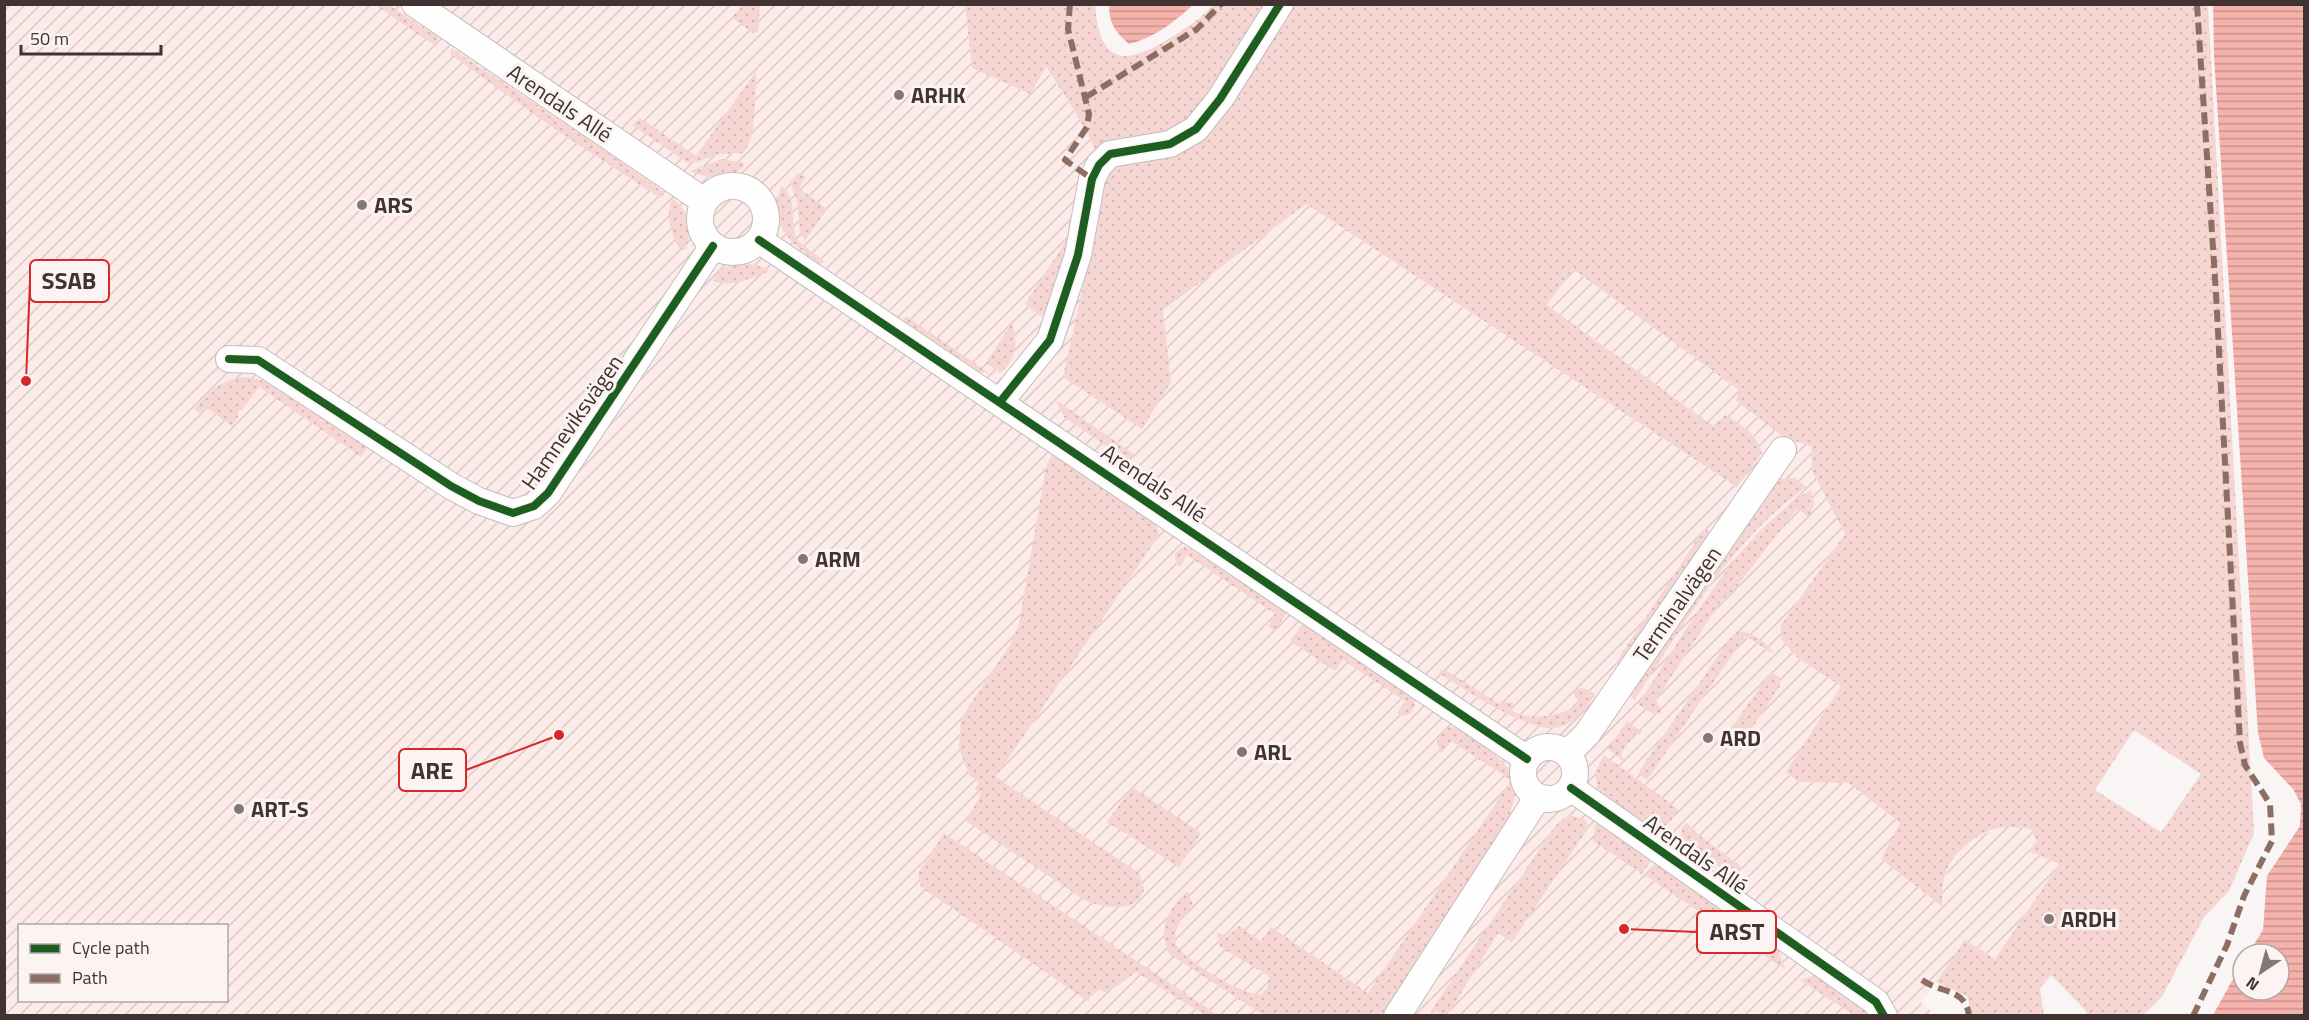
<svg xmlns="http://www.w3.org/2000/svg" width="2309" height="1020" viewBox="0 0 2309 1020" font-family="'Titillium Web',sans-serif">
<defs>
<pattern id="industrial-furrows" width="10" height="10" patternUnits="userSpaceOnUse" patternTransform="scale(1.5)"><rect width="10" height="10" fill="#fcebe9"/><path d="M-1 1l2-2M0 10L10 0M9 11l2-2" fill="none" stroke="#d9cac8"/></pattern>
<pattern id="grass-dots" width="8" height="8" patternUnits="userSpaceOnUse" patternTransform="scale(1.5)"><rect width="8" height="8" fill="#f6d6d2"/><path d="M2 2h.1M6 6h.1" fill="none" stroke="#d4b8b5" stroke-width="1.8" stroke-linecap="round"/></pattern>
<pattern id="water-rules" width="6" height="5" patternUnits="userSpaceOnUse" patternTransform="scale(1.5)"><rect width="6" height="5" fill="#f5b2ac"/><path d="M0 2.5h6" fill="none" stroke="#c8918d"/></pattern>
</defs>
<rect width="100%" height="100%" fill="#f9f5f5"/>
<path fill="url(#industrial-furrows)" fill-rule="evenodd" d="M5,5H965L972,68L1045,67L1077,115L1108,174L1171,382L1163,310L1306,204L1737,487L1713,426L1547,305L1573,269L1740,390L1736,401L1785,438L1812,446V471L1845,534L1781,625L1799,659L1841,685L1786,773L1798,782L1849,783L1900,823L1882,859L1942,905V886L1948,868L1964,847L1981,835L2005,826L2031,829L2037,842L2029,851L2059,864L1995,959L1965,941L1921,1003L1930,1010L1931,1015L5,1016ZM20,926H226V1000H20Z"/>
<g fill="url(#grass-dots)" fill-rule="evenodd">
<path d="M1214,4L2208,5L2254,833L2229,891L2204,917L2162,997L2143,1015H2087L2086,1011L2051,975L2040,989L2044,1015H1972L1967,996L1936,982L1965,940L1995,959L2059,864L2029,851L2037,842L2031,829C2023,828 2015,827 2007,827C1984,827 1957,849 1947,869C1942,881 1942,893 1942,906L1881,859L1900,823L1849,783L1798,782L1786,772L1841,686L1799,659L1781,639V625L1845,534L1812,471L1811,446L1785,438L1736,401L1739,390L1573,269L1547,305L1713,426L1725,415C1742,425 1756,433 1762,452L1737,487L1306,204L1163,310L1171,382L1142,429L1063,377L1108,174L1077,115L1046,67L1030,94L972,68L965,5H1095C1100,64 1123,67 1170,38C1186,28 1201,19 1214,4ZM2134,730L2201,774L2161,832L2095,790Z"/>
<path d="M379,5H389L439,38L434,45L378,7Z"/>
<path d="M742,5H760L758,32L753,33L732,18Z"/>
<path d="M451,48L596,144L665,193L660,198L559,132L451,55Z"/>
<path d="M756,71C755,90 757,140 743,153L719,154L697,162L688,163L632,125L640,118L696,156Z"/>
<path d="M722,159L745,163C737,182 706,179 690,171Z"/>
<path d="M798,173L806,177L799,188L827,209L805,241L800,232L797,201L790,182Z"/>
<path d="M782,186C799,200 789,223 797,240L824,261L821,265C796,248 762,221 782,186Z"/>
<path d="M673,198C690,213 693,229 685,250L679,248C670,233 665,213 673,198Z"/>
<path d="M1079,221L1048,317L1038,315L1025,304Z"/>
<path d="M739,263L757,265L769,271C752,278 731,288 713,281C717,270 728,265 739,263Z"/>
<path d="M906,316L989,373L978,372L903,320Z"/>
<path d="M1012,323C1018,342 1017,360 1000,373L986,363Z"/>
<path d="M245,377C284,380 335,423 369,445L361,457L259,387L242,410L238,411V417L232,426L205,407L200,414L195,409C209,390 221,380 245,377Z"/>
<path d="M1056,400L1134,454L1135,455L1127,460L1064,417Z"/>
<path d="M1052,453L1155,522L1159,535L996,777L1139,873L1144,889C1137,914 1105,908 1086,901L966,821L981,794L975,789L979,782L969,775L959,748L961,718L1011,643L1019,624L1046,467Z"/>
<path d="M1795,478L1807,487C1730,539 1686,623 1635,699L1629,696L1632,688L1778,479Z"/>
<path d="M1811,490L1814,504L1809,517L1797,509L1733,591L1721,601L1656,700L1662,713L1655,715L1638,704C1687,632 1735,536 1811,490Z"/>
<path d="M1707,528L1709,536L1620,666L1615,664L1704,529Z"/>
<path d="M1185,546L1287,612L1275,631L1268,626L1275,614L1187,555L1180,567L1176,563L1175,553Z"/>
<path d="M1303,623L1412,697L1415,705L1411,713L1404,716L1397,713L1405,701L1343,660L1335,671L1290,641Z"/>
<path d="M1739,631C1750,632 1770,643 1774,654L1745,636L1647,780L1639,774L1640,770L1730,638Z"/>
<path d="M1441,670H1445L1498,703L1513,702L1512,711C1530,721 1564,717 1580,703L1572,692C1579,685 1589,689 1595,696C1585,709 1576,721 1560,727C1532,736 1463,688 1439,673Z"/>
<path d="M1772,673L1780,677V686L1746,737H1740L1733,726L1768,675Z"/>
<path d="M1627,721L1642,732L1639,735L1635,734L1621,753L1623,761L1608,749Z"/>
<path d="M1451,727C1462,729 1473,739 1483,745C1497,756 1513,768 1515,787C1519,831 1412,973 1383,1015H1263L1169,954C1158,928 1167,909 1188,891L1193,905C1183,918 1172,928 1176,945C1192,965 1234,990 1260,995L1268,987L1269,976L1220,947L1217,932L1226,937L1239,926L1261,941L1271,927L1368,993L1509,784V779L1451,741L1442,753L1439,751L1437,741L1444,730Z"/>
<path d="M1604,755L1678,809C1665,841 1641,823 1621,809C1615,805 1607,801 1602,794C1597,788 1596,779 1595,772Z"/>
<path d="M1132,787L1201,833L1179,867L1107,822Z"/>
<path d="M1570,815L1585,820L1589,827L1512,942L1498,933L1452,1008L1446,1015L1431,1011L1553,829L1560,821Z"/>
<path d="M1596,819L1653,858L1642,874L1593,841Z"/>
<path d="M1686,823L1699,835L1741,866L1735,877L1680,840L1683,826Z"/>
<path d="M944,833L1218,1015H1204L1136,972L1114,988L1105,992L1099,990L1089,998V1002L921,887L918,873Z"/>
<path d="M1656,861L1723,908V914L1716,923L1646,876Z"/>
<path d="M1739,921L1776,943L1785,969L1730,933Z"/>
<path d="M1820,974L1850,991L1870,1015H1854L1800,980Z"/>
</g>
<g fill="url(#water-rules)">
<path d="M1109,5V4L1193,5C1174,22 1154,38 1129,44C1115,32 1109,23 1109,5Z"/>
<path d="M2213,5H2304V1015H2213L2243,961V990H2279V954H2248L2263,930L2267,876L2300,826L2301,804L2293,789L2264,758L2258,733L2214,56Z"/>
</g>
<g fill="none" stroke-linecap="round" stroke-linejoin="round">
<g stroke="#c5bcbc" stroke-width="28">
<g id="minor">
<path d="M415,4L704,201"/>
<circle cx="733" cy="219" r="33"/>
<path d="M759,240L1527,759"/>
<path d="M229,359L258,360L451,486L479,501L513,513L534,506L548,493L713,246"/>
<path d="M1000,402L1050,340L1078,255L1092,179L1099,165L1110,154L1170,144L1196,129L1220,99L1280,4"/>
<circle cx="1549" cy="773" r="26"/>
<path d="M1567,754L1587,734L1783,450"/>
<path d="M1571,788L1876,1002L1884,1016"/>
<path d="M1397,1016L1538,797"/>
</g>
</g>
<use href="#minor" stroke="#fefefe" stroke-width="26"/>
<g stroke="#8d6e63" stroke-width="6" stroke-dasharray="12 6" stroke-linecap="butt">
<path d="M1070,4L1068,29L1089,114L1087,127L1065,160L1092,179"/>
<path d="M1086,97L1197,29L1221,4"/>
<path d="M1922,980C1942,994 1966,988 1969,1016"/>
<path d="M2193,1016L2227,945L2244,896L2272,841L2270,804L2245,765L2240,743L2216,294L2197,4"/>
</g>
<g stroke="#fbf4f3" stroke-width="11">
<g id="cycleway">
<path d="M759,240L1527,759"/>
<path d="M229,359L258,360L451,486L479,501L513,513L534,506L548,493L713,246"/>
<path d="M1000,402L1050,340L1078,255L1092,179L1099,165L1110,154L1170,144L1196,129L1220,99L1280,4"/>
<path d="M1571,788L1876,1002L1884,1016"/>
</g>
</g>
<use href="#cycleway" stroke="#1b5e20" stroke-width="8"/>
</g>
<g fill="#817776" stroke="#fbf4f3" stroke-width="2">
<circle cx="899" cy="95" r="6"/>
<circle cx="362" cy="205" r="6"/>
<circle cx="803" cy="559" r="6"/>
<circle cx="1708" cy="738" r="6"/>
<circle cx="1242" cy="752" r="6"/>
<circle cx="239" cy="809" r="6"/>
<circle cx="2049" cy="919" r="6"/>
</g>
<g text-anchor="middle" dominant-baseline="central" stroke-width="6" stroke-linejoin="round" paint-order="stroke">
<g font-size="22" font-weight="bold" fill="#403331" stroke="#fbf4f3" text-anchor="start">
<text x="911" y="95">ARHK</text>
<text x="374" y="205">ARS</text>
<text x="815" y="559">ARM</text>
<text x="1720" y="738">ARD</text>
<text x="1254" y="752">ARL</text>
<text x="251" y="809">ART-S</text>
<text x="2061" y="919">ARDH</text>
</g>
<g font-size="22" fill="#403331" stroke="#fbf4f3">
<text transform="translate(560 103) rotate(34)">Arendals Allé</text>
<text transform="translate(572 422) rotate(-55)">Hamneviksvägen</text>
<text transform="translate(1154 483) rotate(34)">Arendals Allé</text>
<text transform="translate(1677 604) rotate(-55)">Terminalvägen</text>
<text transform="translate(1696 854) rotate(35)">Arendals Allé</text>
</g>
</g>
<path fill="none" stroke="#d62828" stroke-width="2" d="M26 381L30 281M559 735L466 770M1624 929L1697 932"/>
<g fill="#d62828" stroke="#fbf4f3" stroke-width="2">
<circle cx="26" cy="381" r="6"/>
<circle cx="559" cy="735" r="6"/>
<circle cx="1624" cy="929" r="6"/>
</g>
<g fill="#fbf4f3" stroke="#d62828" stroke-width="2">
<rect x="30" y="260" width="79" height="42" rx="6"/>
<rect x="399" y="749" width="67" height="42" rx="6"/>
<rect x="1697" y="911" width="79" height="42" rx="6"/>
</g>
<g font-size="24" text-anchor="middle" font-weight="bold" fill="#403331">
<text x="69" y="289">SSAB</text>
<text x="432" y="779">ARE</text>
<text x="1737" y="940">ARST</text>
</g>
<rect width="2309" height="1020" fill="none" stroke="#403331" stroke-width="12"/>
<rect x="18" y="924" width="210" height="78" fill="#fbf4f3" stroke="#b0a7a5" stroke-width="1.5"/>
<rect x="30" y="944" width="30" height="9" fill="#1b5e20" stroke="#b0a7a5" stroke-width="1.5"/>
<text x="72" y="954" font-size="18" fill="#403331">Cycle path</text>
<rect x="30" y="974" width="30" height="9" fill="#8d6e63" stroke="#b0a7a5" stroke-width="1.5"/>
<text x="72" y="984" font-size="18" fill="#403331">Path</text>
<g transform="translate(2261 972) rotate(216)"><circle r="28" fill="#fbf4f3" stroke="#b0a7a5" stroke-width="1.5"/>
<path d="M0-4.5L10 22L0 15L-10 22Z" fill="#817776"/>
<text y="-9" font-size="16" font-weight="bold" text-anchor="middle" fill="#403331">N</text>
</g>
<path d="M21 45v9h140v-9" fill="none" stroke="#403331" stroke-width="3"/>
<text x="30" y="45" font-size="18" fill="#403331" stroke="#fbf4f3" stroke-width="4.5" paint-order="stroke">50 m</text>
</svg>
